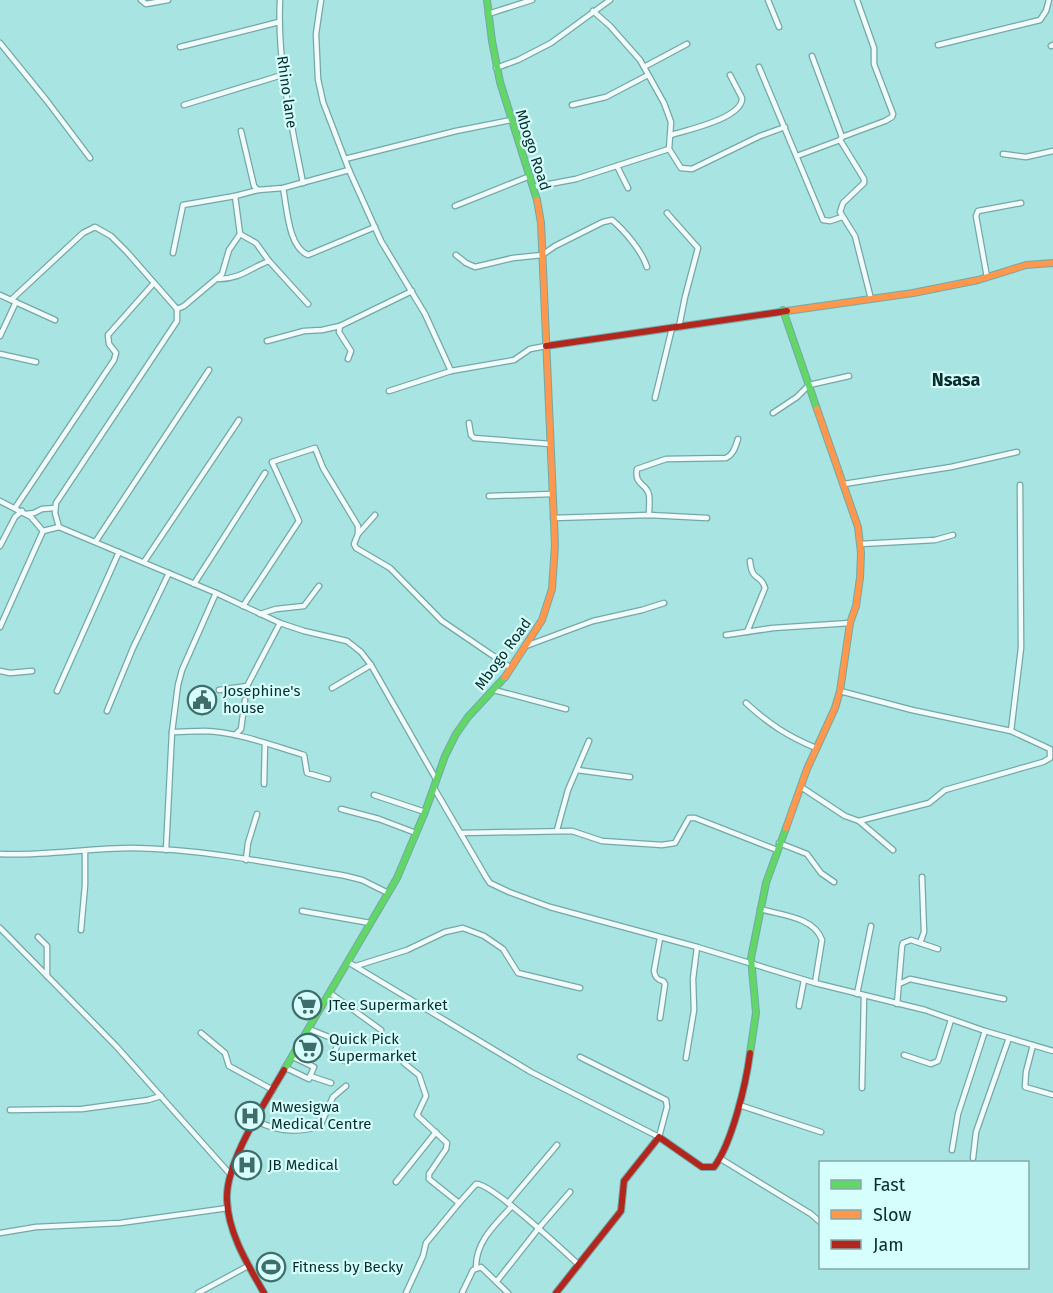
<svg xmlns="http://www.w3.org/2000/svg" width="1053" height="1293" viewBox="0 0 1053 1293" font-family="'Fira Sans',sans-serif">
<rect width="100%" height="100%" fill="#a7e4e2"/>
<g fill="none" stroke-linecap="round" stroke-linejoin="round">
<g stroke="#73a8a6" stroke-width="7">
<g id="street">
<path d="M141,0L146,4L168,0"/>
<path d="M280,0C277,62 291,122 303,183"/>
<path d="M321,0L316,34L318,79L323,102L349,170L381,241L425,314L451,371"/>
<path d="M768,0L779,27"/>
<path d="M593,11L610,26L640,60L664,103L671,122L669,149L681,168L692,169L760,136L785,127"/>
<path d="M488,14L532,0"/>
<path d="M0,43L47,101L90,158"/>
<path d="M938,45L1040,20L1046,11L1049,0"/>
<path d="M1051,46L1053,45"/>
<path d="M180,47L279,22"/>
<path d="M644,67L687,44"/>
<path d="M759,67L823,220L830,221L842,217"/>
<path d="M496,68L518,60L551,43L610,0"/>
<path d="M184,105L282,75"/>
<path d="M572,105L606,97L648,75"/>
<path d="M241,131L254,186L258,190L283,188L349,170"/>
<path d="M671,135C687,130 743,118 742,98L730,75"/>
<path d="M842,137L885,121L892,117L893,114L874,64V48L857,0"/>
<path d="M840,140L864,179V183L843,203L840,212L855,236L871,299"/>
<path d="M1003,154L1026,157L1053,151"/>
<path d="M797,156L840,140L842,137L812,56"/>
<path d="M345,159L456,131L511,120"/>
<path d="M617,166L628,188"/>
<path d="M534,187L576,179L669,149"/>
<path d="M283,188C287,207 288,247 308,255L375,227"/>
<path d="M455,206L530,176"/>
<path d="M667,213L698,248L685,297L679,327"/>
<path d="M240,234L256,243L269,261L308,304"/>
<path d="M173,253L183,205L235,196"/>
<path d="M456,255L466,263L475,267L513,258L542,255L555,246L603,222L612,220C624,230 642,251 647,267"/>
<path d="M987,277L976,216L978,211L1021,203"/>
<path d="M219,279C240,279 250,268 269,261"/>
<path d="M0,295L11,300L83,233L95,227L111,236L127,252L177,309V321L56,503L55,513L59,527"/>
<path d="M11,300L55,320"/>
<path d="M177,309L184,306L222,274L229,250L240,234L235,196L258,190"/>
<path d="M0,336L16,302"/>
<path d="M267,341L304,331L322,330L340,326"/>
<path d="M0,354L36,362"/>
<path d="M348,359L351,351L339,332L340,326L412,291"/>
<path d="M389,391L451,371L514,360L530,349L546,346"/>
<path d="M655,398L672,328"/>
<path d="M773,413L797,397L809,385L849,376"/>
<path d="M469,423L471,435L474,438L550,444"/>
<path d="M844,484L951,467L1017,452"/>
<path d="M489,496L552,494"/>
<path d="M0,501L31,517L43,531L59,527L216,593L280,623L304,631L347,641L361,652L371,665L436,779"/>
<path d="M15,508L114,360L116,353L109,344L108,335L154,283"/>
<path d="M26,514L34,513L42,509L55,508"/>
<path d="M649,515C649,509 650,501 649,495C647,483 634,486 637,469L666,459L726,458C734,454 735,447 738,439"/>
<path d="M553,518L649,515L707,518"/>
<path d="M359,533L375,515"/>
<path d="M96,541L209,370"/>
<path d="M860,544L935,540L953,535"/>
<path d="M0,546L15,517L22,511"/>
<path d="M144,562L239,420"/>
<path d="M194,584L265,473"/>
<path d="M243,606L299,521L272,462L315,448L323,468L358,526V534L354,544L356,548L390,568L442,621L511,668"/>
<path d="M260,614L276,609L304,606L319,586"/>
<path d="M0,627L43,531"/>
<path d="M747,632L765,588C761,573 752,583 750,561"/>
<path d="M726,635L773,628L850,623"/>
<path d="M526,646L593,621L642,610L664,603"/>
<path d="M0,671L10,673L32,671"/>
<path d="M332,688L371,665"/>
<path d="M219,690L247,686L280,623"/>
<path d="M494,690L566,709"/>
<path d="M57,691L119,552"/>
<path d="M840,691L912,710L1011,731L1050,749V758L1043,762L945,790L929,803L859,821"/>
<path d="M746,703C769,724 787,736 816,748"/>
<path d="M107,711L133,648L169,573"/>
<path d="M1011,731L1021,648L1020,485"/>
<path d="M172,732C182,732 193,731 204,731C238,732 271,745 304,755L307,773L328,779"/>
<path d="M235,735L241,729L245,700"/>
<path d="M577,770L630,777"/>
<path d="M264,784L265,743"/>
<path d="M801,787L845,816L859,821L893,850"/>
<path d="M434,788L486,877L490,883L509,892L550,907L697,947L815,983L925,1010L985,1031L1053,1051"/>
<path d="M374,795L425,812"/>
<path d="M341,809L379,819L416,833"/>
<path d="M557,830L568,790L589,741"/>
<path d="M461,833L572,831L602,841L662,845L675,843L689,818H695L777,850"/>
<path d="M779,843L807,854L821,873L834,882"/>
<path d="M166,850L172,732L178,685L182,670L216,593"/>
<path d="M0,854C45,856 88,848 133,848C204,849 276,864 346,876L362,880L388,893"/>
<path d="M246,860L248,843L257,814"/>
<path d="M760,909C781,915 814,917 822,940L815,983"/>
<path d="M302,911L370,923"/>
<path d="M0,928L116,1046L230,1174"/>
<path d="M81,930L85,885V851"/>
<path d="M38,937L47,946V976"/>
<path d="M660,938L654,971C655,977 657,980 663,981L665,984L660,1018"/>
<path d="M920,943L938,949"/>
<path d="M348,962L531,1072L659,1137L667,1107L666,1100L580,1057"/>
<path d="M356,966L407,950L445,932L463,928L484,936L503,949L518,973L580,988"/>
<path d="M899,984L910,979L1004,999"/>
<path d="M330,993L381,1030"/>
<path d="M857,994L871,926"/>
<path d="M897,1004L902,946L903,943L911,940L920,943L924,932L922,877"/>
<path d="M799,1006L804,980"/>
<path d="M309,1029L339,1041L333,1056L345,1061"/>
<path d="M201,1033L225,1053L229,1066L273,1090"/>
<path d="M1033,1045L1026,1072L1025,1087L1053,1095"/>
<path d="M904,1055L931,1064L938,1061L951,1020"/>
<path d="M686,1058L694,1010L693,979L697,947"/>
<path d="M404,1063L419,1075L426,1096L417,1115L447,1143L446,1149L429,1174V1179L459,1203L476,1184C490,1182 564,1251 579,1265"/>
<path d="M286,1068L309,1079L314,1067L293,1057"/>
<path d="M310,1076L331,1083"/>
<path d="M862,1088L864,996"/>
<path d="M739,1105L821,1132"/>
<path d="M10,1110L82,1109L148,1100L161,1096"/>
<path d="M255,1120C276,1132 298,1133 320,1126L333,1097L346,1086"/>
<path d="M952,1150L958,1114L985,1031"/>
<path d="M973,1158L976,1132L1009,1038"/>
<path d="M721,1159L811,1214L820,1222"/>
<path d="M396,1182L436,1132"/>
<path d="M508,1203L557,1145"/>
<path d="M0,1233L36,1227L120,1223L228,1208"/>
<path d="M476,1267C476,1241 495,1225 512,1206"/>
<path d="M497,1281L538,1229L570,1192"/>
<path d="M198,1293L248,1266"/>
<path d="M406,1293L423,1256L426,1243L459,1203"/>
<path d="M462,1293L473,1270L481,1267L508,1293"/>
</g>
</g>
<g stroke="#73a8a6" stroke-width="8">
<g id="fast">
<path d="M487,0L492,41L500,82L537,200"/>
<path d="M783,310L817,409"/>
<path d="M750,1053L756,1013L751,958L766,883L786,828"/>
<path d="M284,1070L397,878L425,812L445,756L456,734L468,717L505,677"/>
</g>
</g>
<g stroke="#73a8a6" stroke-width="8">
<g id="slow">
<path d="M787,311L913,293L978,280L1026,265L1053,263"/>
<path d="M505,677L542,620L552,589L555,545L541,223L537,200"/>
<path d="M786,828L807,769L835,708L840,691L850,623L856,606L860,578L861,553L858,527L817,409"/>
</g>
</g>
<g stroke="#73a8a6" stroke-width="8">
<g id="jam">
<path d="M546,346L787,311"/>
<path d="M264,1293C248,1265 228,1233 227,1200C225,1162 265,1103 284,1070"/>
<path d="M556,1293L621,1211L624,1181L659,1137L702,1167H714C732,1143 746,1084 750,1053"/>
</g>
</g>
<use href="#street" stroke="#f2fbfb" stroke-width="4.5"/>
<use href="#fast" stroke="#63d668" stroke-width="6"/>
<use href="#slow" stroke="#ff974d" stroke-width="6"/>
<use href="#jam" stroke="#b3261e" stroke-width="6"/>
</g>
<defs>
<g id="civic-ring" transform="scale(1.5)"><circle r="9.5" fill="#d5fefc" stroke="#3f6d6c" stroke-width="1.5"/><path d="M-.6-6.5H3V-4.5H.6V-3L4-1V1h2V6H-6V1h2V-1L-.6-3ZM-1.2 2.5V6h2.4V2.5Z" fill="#3f6d6c"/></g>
<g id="supermarket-ring" transform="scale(1.5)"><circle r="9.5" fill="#d5fefc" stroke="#3f6d6c" stroke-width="1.5"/><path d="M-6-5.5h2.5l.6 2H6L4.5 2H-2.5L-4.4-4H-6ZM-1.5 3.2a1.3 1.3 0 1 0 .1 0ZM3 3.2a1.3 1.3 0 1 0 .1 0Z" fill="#3f6d6c"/></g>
<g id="hospital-ring" transform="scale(1.5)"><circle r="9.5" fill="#d5fefc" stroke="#3f6d6c" stroke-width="1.5"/><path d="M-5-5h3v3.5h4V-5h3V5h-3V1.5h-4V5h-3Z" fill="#3f6d6c"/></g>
<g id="stadium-ring" transform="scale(1.5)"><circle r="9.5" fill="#d5fefc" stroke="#3f6d6c" stroke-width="1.5"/><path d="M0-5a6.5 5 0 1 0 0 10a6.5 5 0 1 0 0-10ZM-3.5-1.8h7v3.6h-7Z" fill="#3f6d6c"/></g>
</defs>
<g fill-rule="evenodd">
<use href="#civic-ring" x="202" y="700"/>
<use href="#supermarket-ring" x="307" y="1005"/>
<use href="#supermarket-ring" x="308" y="1048"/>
<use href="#hospital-ring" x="250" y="1116"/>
<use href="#hospital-ring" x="247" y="1165"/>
<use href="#stadium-ring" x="271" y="1267"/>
</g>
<g text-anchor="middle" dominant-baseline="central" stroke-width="4.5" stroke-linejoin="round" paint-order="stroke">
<g font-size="15" fill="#072d2c" stroke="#d5fefc">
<text transform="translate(287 92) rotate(82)">Rhino lane</text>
<text transform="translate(533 150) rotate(72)">Mbogo Road</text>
<text transform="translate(503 654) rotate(-54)">Mbogo Road</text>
</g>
<g font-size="15" fill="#072d2c" stroke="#d5fefc" text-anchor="start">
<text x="223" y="691">Josephine's<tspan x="223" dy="17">house</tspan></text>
<text x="328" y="1005">JTee Supermarket</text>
<text x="329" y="1039">Quick Pick<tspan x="329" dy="17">Supermarket</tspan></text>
<text x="271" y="1107">Mwesigwa<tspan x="271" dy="17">Medical Centre</tspan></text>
<text x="268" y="1165">JB Medical</text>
<text x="292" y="1267">Fitness by Becky</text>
</g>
<g font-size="18" font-weight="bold" fill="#072d2c" stroke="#d5fefc">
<text x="956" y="380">Nsasa</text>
</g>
</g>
<rect x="819" y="1161" width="210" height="108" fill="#d5fefc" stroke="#83aaa9" stroke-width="1.5"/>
<rect x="831" y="1180" width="30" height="9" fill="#63d668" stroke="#83aaa9" stroke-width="1.5"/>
<text x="873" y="1191" font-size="18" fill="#072d2c">Fast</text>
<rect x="831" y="1210" width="30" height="9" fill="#ff974d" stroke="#83aaa9" stroke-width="1.5"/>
<text x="873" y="1221" font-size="18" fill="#072d2c">Slow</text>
<rect x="831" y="1240" width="30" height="9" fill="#b3261e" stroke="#83aaa9" stroke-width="1.5"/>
<text x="873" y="1251" font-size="18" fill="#072d2c">Jam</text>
</svg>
